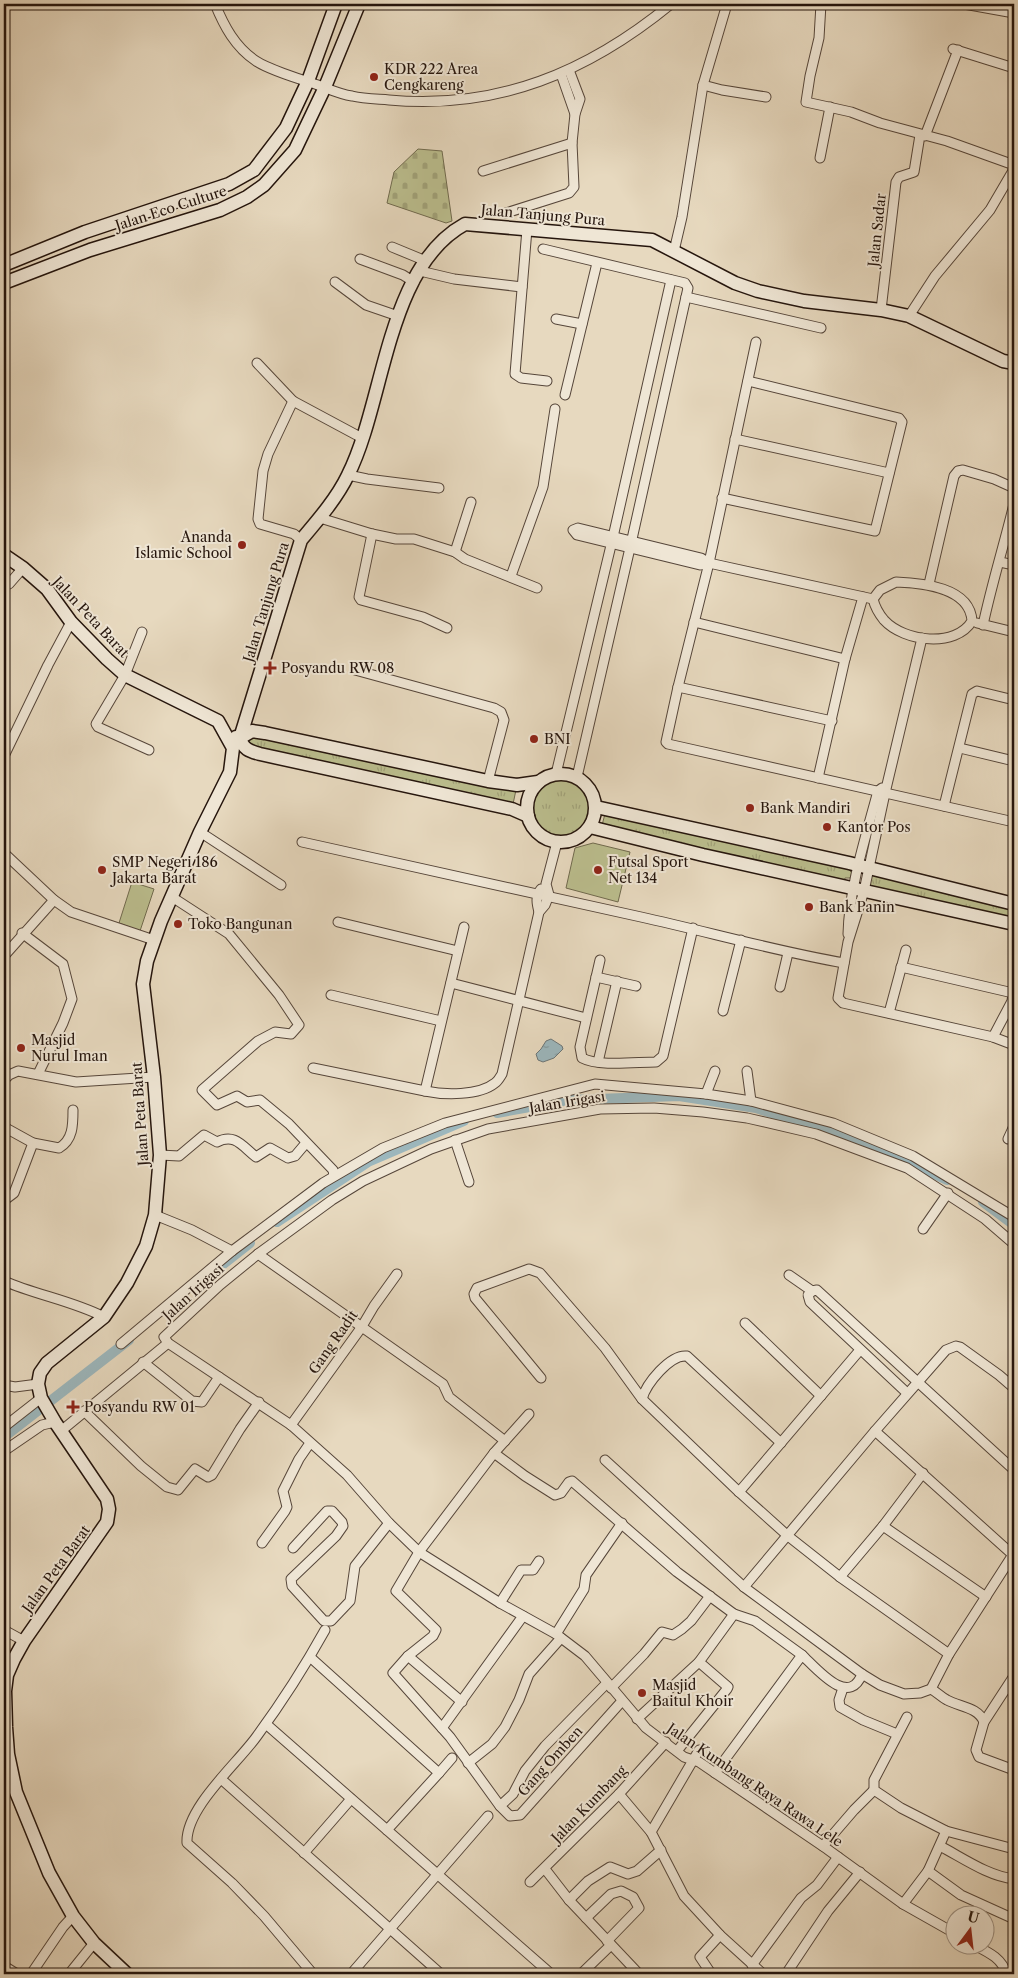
<svg xmlns="http://www.w3.org/2000/svg" width="1018" height="1978" viewBox="0 0 1018 1978" font-family="'Libre Caslon Text',serif">
<defs>
<pattern id="grass-tufts" width="24" height="20" patternUnits="userSpaceOnUse" patternTransform="scale(1.25)"><rect width="24" height="20" fill="#bbbe8e"/><path d="M3 7l-1-3M5 7V3M7 7l1-3M15 17l-1-3M17 17v-4M19 17l1-3" fill="none" stroke="#a1a279"/></pattern>
<pattern id="cemetery-stones" width="16" height="16" patternUnits="userSpaceOnUse" patternTransform="scale(1.25)"><rect width="16" height="16" fill="#bbbe8e"/><path d="M2 7V4a2 2 0 0 1 4 0v3zM10 15v-3a2 2 0 0 1 4 0v3z" fill="#a1a279"/></pattern>
<pattern id="water-ripples" width="26" height="14" patternUnits="userSpaceOnUse" patternTransform="scale(1.25)"><rect width="26" height="14" fill="#9cb7bd"/><path d="M2 4q2-2 4 0t4 0M15 11q2-2 4 0t4 0" fill="none" stroke="#869ca1"/></pattern>
</defs>
<rect width="100%" height="100%" fill="#e7d9bf"/>
<filter id="stains"><feTurbulence type="fractalNoise" baseFrequency=".004" numOctaves="4"/><feColorMatrix values="0 0 0 0 .2 0 0 0 0 .09 0 0 0 0 .02 0 0 0 .5 -.17"/></filter>
<radialGradient id="worn" r=".72"><stop offset=".6" stop-color="#630" stop-opacity="0"/><stop offset="1" stop-color="#630" stop-opacity=".3"/></radialGradient>
<g fill="url(#grass-tufts)" stroke="#706a4e">
<path d="M265,733L517,785L512,809L260,754L240,738Z"/>
<circle cx="561" cy="808" r="34"/>
<path d="M606,810L849,863L848,869L852,873L850,878H845L843,886L601,829Z"/>
<path d="M869,868L1014,904V924L864,891Z"/>
</g>
<path fill="url(#cemetery-stones)" stroke="#706a4e" d="M418,149L442,151L452,221L446,223L387,203L394,172Z"/>
<g fill="#bbbe8e" stroke="#706a4e">
<path d="M593,843L630,852L618,902L566,888L575,848Z"/>
<path d="M132,882L154,889L140,931L119,923Z"/>
</g>
<path fill="url(#water-ripples)" stroke="#6c7677" d="M551,1039L562,1046L563,1049L554,1058L543,1062L538,1060L536,1054L541,1049L546,1041Z"/>
<g fill="none" stroke-linecap="round" stroke-linejoin="round">
<g stroke="#9cb7bd" stroke-width="10">
<path d="M497,1113L569,1100L679,1096L756,1108L880,1149L947,1180"/>
<path d="M983,1202L1014,1225"/>
<path d="M277,1222L368,1162L464,1121"/>
<path d="M212,1273L250,1243"/>
<path d="M4,1437L129,1340"/>
</g>
<g stroke="#56463a" stroke-width="11">
<g id="street">
<path d="M215,4C224,26 235,47 256,61C266,68 299,79 312,83C325,87 338,94 352,96C364,99 377,99 389,100C498,110 588,72 671,4"/>
<path d="M821,4L819,38L810,76L806,102L851,112L880,123L947,141L1014,165"/>
<path d="M964,4L1014,13"/>
<path d="M953,49L1014,68"/>
<path d="M561,74L575,114"/>
<path d="M703,85L722,90L766,97"/>
<path d="M925,136L958,50"/>
<path d="M820,158L830,107"/>
<path d="M483,171L572,143"/>
<path d="M506,213L569,193L574,187L572,143L575,114L580,99L569,70"/>
<path d="M527,229L515,374L521,378L547,381"/>
<path d="M392,247L426,261"/>
<path d="M543,249L685,283L688,288L630,548L577,777"/>
<path d="M674,251L682,217L703,85L727,4"/>
<path d="M360,259L403,275L414,282"/>
<path d="M420,271L454,279L522,287"/>
<path d="M335,282L366,305L398,316"/>
<path d="M686,297L821,328"/>
<path d="M881,310L896,182L899,177L914,172L920,135"/>
<path d="M909,316L935,276L990,210L1014,169"/>
<path d="M556,319L582,324"/>
<path d="M756,342L709,563L678,687L666,742L668,744L1014,822"/>
<path d="M257,363L293,401L362,438"/>
<path d="M565,395L597,263"/>
<path d="M293,401L268,454L263,471L258,519L260,524L294,534L301,540"/>
<path d="M735,439L889,473"/>
<path d="M348,475L367,479L439,488"/>
<path d="M722,498L875,531L902,422L899,418L748,381"/>
<path d="M320,518L372,534L396,539H414L455,552L465,559L537,588"/>
<path d="M372,534L359,597L361,600L423,617L447,628"/>
<path d="M455,552L471,502"/>
<path d="M1000,562L1014,565"/>
<path d="M709,563L701,558L578,528L573,530L577,535L700,565L709,563L873,599"/>
<path d="M511,576L543,487L555,409"/>
<path d="M896,582C922,583 970,587 972,621C956,648 904,642 884,620C879,614 875,607 873,599L880,590Z"/>
<path d="M929,584L954,476L958,471L963,470L994,479L1014,488"/>
<path d="M4,586L9,584L23,568"/>
<path d="M694,622L845,659"/>
<path d="M977,623L1014,632"/>
<path d="M983,625C992,583 1004,545 1014,504"/>
<path d="M142,632L125,675L96,724L98,727L149,750"/>
<path d="M922,638L885,793L864,891L848,942L838,998L843,1003L993,1037L1014,1045"/>
<path d="M355,670L494,708L501,712L504,720L488,781"/>
<path d="M678,687L832,721"/>
<path d="M960,748L1014,761"/>
<path d="M4,756L48,665L71,622"/>
<path d="M556,774L613,537L671,280"/>
<path d="M818,778L845,659L863,597"/>
<path d="M944,806L972,694L977,691L1014,700"/>
<path d="M200,832L281,885"/>
<path d="M302,842C415,866 528,891 641,917C709,932 775,951 844,963"/>
<path d="M4,853L54,900L71,912L154,940"/>
<path d="M172,897L229,934L279,995L299,1025L291,1034L275,1032L258,1041L202,1090L217,1105L237,1096L247,1102L260,1100L289,1124L333,1170L334,1176"/>
<path d="M539,912C537,904 535,896 541,889"/>
<path d="M338,922L458,951"/>
<path d="M22,933L63,964L72,999L63,1023L38,1074"/>
<path d="M848,934C849,888 866,836 878,791L882,788"/>
<path d="M4,956L54,900"/>
<path d="M600,960L580,1047L582,1058C599,1067 636,1062 656,1062L663,1056L693,928"/>
<path d="M901,967L1013,993L1012,1001L993,1037"/>
<path d="M596,977L636,986"/>
<path d="M451,983L586,1018"/>
<path d="M780,987L788,953"/>
<path d="M331,995L441,1021"/>
<path d="M723,1011L741,940"/>
<path d="M889,1013L906,950"/>
<path d="M598,1062L617,981"/>
<path d="M313,1068L425,1091L464,927"/>
<path d="M747,1071L751,1101"/>
<path d="M4,1080L9,1075L18,1071L76,1082L154,1077"/>
<path d="M425,1091C444,1095 479,1096 495,1083C498,1081 500,1077 502,1074L539,912L545,905L549,895L546,884L557,842"/>
<path d="M706,1094L715,1071"/>
<path d="M4,1127L33,1143L59,1148C73,1140 73,1125 73,1110"/>
<path d="M1008,1139L1014,1126"/>
<path d="M455,1140L469,1182"/>
<path d="M160,1155L179,1156L204,1135L217,1142C235,1133 242,1146 256,1157L270,1148L288,1158L295,1156L306,1143"/>
<path d="M4,1197L6,1199L14,1193L33,1143"/>
<path d="M155,1215L192,1230L232,1251"/>
<path d="M923,1229L948,1193"/>
<path d="M258,1254L443,1384L449,1397L505,1441"/>
<path d="M789,1275L812,1291L817,1290L1014,1470"/>
<path d="M4,1281C36,1295 73,1301 104,1317"/>
<path d="M812,1291L808,1295L810,1302L907,1393"/>
<path d="M745,1323L821,1396"/>
<path d="M121,1344L232,1251L323,1183L383,1148L445,1123L595,1084L706,1094L751,1101L833,1123L913,1156L1014,1217"/>
<path d="M143,1362L192,1401L202,1402L219,1377"/>
<path d="M541,1378L475,1298L474,1294L477,1288L529,1269L540,1273L605,1348L642,1399L739,1492L788,1536L840,1577L949,1654"/>
<path d="M4,1385L15,1387L38,1384"/>
<path d="M642,1399C646,1384 670,1354 687,1356L781,1443"/>
<path d="M84,1411L141,1466L167,1487L178,1490L195,1469L208,1477L212,1475L240,1429L259,1402"/>
<path d="M529,1414L494,1453L419,1552L396,1591L436,1630L433,1636L408,1656L393,1673L450,1737L500,1806L510,1816L520,1815L622,1701"/>
<path d="M291,1425L361,1328L374,1306L397,1274"/>
<path d="M4,1427L41,1398"/>
<path d="M61,1431L168,1343"/>
<path d="M875,1431L1013,1555"/>
<path d="M4,1451L42,1425L55,1422"/>
<path d="M494,1453L525,1476L555,1495L561,1493L569,1482L572,1481L677,1572L734,1614L755,1621L802,1655"/>
<path d="M605,1460L744,1587L862,1674L880,1685L904,1694L920,1693L931,1689L949,1654L1014,1553"/>
<path d="M739,1492L860,1350"/>
<path d="M883,1526L986,1597"/>
<path d="M262,1543L285,1511L287,1507L283,1491L299,1459L310,1443"/>
<path d="M293,1548L327,1511H332L342,1522L343,1526L336,1536L291,1579L292,1586L324,1621H331L350,1601L355,1566L389,1523"/>
<path d="M840,1577L883,1526L923,1473"/>
<path d="M744,1587L875,1431L946,1350L956,1346L960,1347L999,1375L1014,1388"/>
<path d="M500,1603L521,1570H533L539,1561"/>
<path d="M4,1630L24,1641"/>
<path d="M556,1634L584,1589L586,1575L622,1523"/>
<path d="M408,1656L462,1702"/>
<path d="M1014,1676L984,1722L976,1750L979,1757L1014,1770"/>
<path d="M611,1688L644,1654L662,1632L673,1635L682,1629L691,1621L710,1596"/>
<path d="M843,1688L839,1700L840,1707L863,1720L897,1734"/>
<path d="M931,1689C937,1692 941,1697 947,1700C960,1707 978,1707 984,1722"/>
<path d="M907,1717L874,1780V1790L901,1808L946,1831L1014,1849"/>
<path d="M637,1719L699,1662L734,1614"/>
<path d="M266,1724L387,1830L439,1773L310,1657"/>
<path d="M442,1728L523,1616"/>
<path d="M699,1750L651,1832L684,1896L720,1935L763,1974"/>
<path d="M677,1751L727,1689L728,1687L699,1662"/>
<path d="M468,1763L492,1744L505,1727L519,1700L529,1674L561,1638"/>
<path d="M439,1773L452,1758"/>
<path d="M715,1773L802,1655C817,1669 849,1708 862,1674"/>
<path d="M221,1779L441,1974"/>
<path d="M619,1794L651,1832"/>
<path d="M500,1806L513,1794L525,1771L545,1746L607,1683"/>
<path d="M387,1830L551,1974"/>
<path d="M823,1846L854,1810L874,1790"/>
<path d="M940,1846C963,1858 988,1876 1014,1879"/>
<path d="M304,1853L351,1799"/>
<path d="M545,1869L569,1900L639,1974"/>
<path d="M928,1871L961,1895L1014,1919"/>
<path d="M530,1882L619,1794L666,1742"/>
<path d="M569,1900L588,1881L610,1867L628,1874L637,1871L661,1850"/>
<path d="M903,1904L928,1871L946,1831"/>
<path d="M586,1918L611,1894L621,1891L633,1897L639,1908L607,1941"/>
<path d="M956,1934L903,1904L827,1849L699,1762L684,1757L646,1728L585,1656L556,1634L500,1603L419,1552L389,1523L347,1475L291,1425L168,1343L164,1337L220,1285L258,1254L332,1200L363,1181L431,1149L488,1129L600,1109L654,1108L703,1112L747,1118L816,1134L907,1168L985,1219L1014,1244"/>
<path d="M976,1946C988,1952 1003,1959 1006,1974"/>
<path d="M752,1965L801,1898L817,1885L838,1857"/>
<path d="M4,1966L17,1974"/>
<path d="M31,1974L63,1927L73,1916"/>
<path d="M69,1974L94,1943"/>
<path d="M313,1974L264,1916L232,1883L187,1843C185,1808 238,1763 257,1736C282,1702 305,1666 325,1630"/>
<path d="M351,1974L488,1816"/>
<path d="M581,1974L611,1945"/>
<path d="M708,1974L710,1972L700,1957L720,1935"/>
<path d="M786,1974L828,1911L860,1872"/>
</g>
</g>
<g stroke="#25150d" stroke-width="15">
<g id="secondary">
<path d="M4,265L85,232L229,184L254,170L286,128L308,81L336,4"/>
<path d="M4,283L90,250L220,210L247,197L264,185L295,150L325,87L359,4"/>
<path d="M4,555L23,568L47,589L71,622L107,659L125,675L218,721L233,748L230,772L200,832L161,921L147,961L143,984L154,1077L160,1155L155,1215L146,1246L127,1283L104,1317L47,1363L40,1373L38,1384L41,1398L55,1422L107,1499L109,1509L107,1522L24,1641L14,1659L7,1675L5,1691L6,1727L8,1754L16,1792L49,1873L73,1916L94,1943L127,1974"/>
<path d="M236,737L240,738L252,731L265,733L488,781L517,785L538,782"/>
<path d="M240,738L301,540C318,520 337,498 348,475C385,402 386,267 465,224L652,240L735,283L758,291L804,301L881,310L909,316L1003,361L1014,363"/>
<path d="M240,738C243,749 249,751 260,754L512,809L528,816"/>
<circle cx="561" cy="808" r="34"/>
<path d="M596,807L849,863L1014,904"/>
<path d="M590,827L703,855L1014,924"/>
</g>
</g>
<use href="#street" stroke="#efe6d5" stroke-width="9"/>
<use href="#secondary" stroke="#efe6d5" stroke-width="12"/>
</g>
<g fill="#8f2418" stroke="#efe6d5" stroke-width="2">
<circle cx="374" cy="77" r="5"/>
<circle cx="242" cy="545" r="5"/>
<path d="M267.5 660.5h5v5h5v5h-5v5h-5v-5h-5v-5h5z"/>
<circle cx="534" cy="739" r="5"/>
<circle cx="750" cy="808" r="5"/>
<circle cx="827" cy="827" r="5"/>
<circle cx="102" cy="870" r="5"/>
<circle cx="598" cy="870" r="5"/>
<circle cx="809" cy="907" r="5"/>
<circle cx="178" cy="924" r="5"/>
<circle cx="21" cy="1048" r="5"/>
<path d="M70.5 1399.5h5v5h5v5h-5v5h-5v-5h-5v-5h5z"/>
<circle cx="642" cy="1693" r="5"/>
</g>
<g text-anchor="middle" dominant-baseline="central" stroke-width="4" stroke-linejoin="round" paint-order="stroke">
<g font-size="14" fill="#25150d" stroke="#efe6d5" text-anchor="start">
<text x="384" y="69">KDR 222 Area<tspan x="384" dy="16">Cengkareng</tspan></text>
<text x="232" y="537" text-anchor="end">Ananda<tspan x="232" dy="16">Islamic School</tspan></text>
<text x="281" y="668">Posyandu RW 08</text>
<text x="544" y="739">BNI</text>
<text x="760" y="808">Bank Mandiri</text>
<text x="837" y="827">Kantor Pos</text>
<text x="112" y="862">SMP Negeri 186<tspan x="112" dy="16">Jakarta Barat</tspan></text>
<text x="608" y="862">Futsal Sport<tspan x="608" dy="16">Net 134</tspan></text>
<text x="819" y="907">Bank Panin</text>
<text x="188" y="924">Toko Bangunan</text>
<text x="31" y="1040">Masjid<tspan x="31" dy="16">Nurul Iman</tspan></text>
<text x="84" y="1407">Posyandu RW 01</text>
<text x="652" y="1685">Masjid<tspan x="652" dy="16">Baitul Khoir</tspan></text>
</g>
<g font-size="14" fill="#25150d" stroke="#efe6d5">
<text transform="translate(171 208) rotate(-18)">Jalan Eco Culture</text>
<text transform="translate(543 215) rotate(5)">Jalan Tanjung Pura</text>
<text transform="translate(877 230) rotate(-84)">Jalan Sadar</text>
<text transform="translate(266 602) rotate(-73)">Jalan Tanjung Pura</text>
<text transform="translate(91 617) rotate(47)">Jalan Peta Barat</text>
<text transform="translate(567 1102) rotate(-9)">Jalan Irigasi</text>
<text transform="translate(140 1114) rotate(-94)">Jalan Peta Barat</text>
<text transform="translate(193 1292) rotate(-42)">Jalan Irigasi</text>
<text transform="translate(333 1342) rotate(-55)">Gang Radit</text>
<text transform="translate(56 1569) rotate(-54)">Jalan Peta Barat</text>
<text transform="translate(550 1761) rotate(-48)">Gang Omben</text>
<text transform="translate(755 1785) rotate(34)">Jalan Kumbang Raya Rawa Lele</text>
<text transform="translate(589 1804) rotate(-46)">Jalan Kumbang</text>
</g>
</g>
<rect width="1018" height="1978" fill="none" stroke="#e7d9bf" stroke-width="20"/>
<rect x="5" y="5" width="1008" height="1968" fill="none" stroke="#25150d" stroke-width="2.5"/>
<rect x="10" y="10" width="998" height="1958" fill="none" stroke="#25150d"/>
<g transform="translate(970 1930) rotate(15)"><circle r="24" fill="#efe6d5" stroke="#9e9285"/>
<path d="M0-4L9 19L0 12L-9 19Z" fill="#8f2418"/>
<text y="-8" font-size="14" font-weight="bold" text-anchor="middle" fill="#25150d">U</text>
</g>
<rect width="100%" height="100%" filter="url(#stains)"/>
<rect width="100%" height="100%" fill="url(#worn)"/>
</svg>
